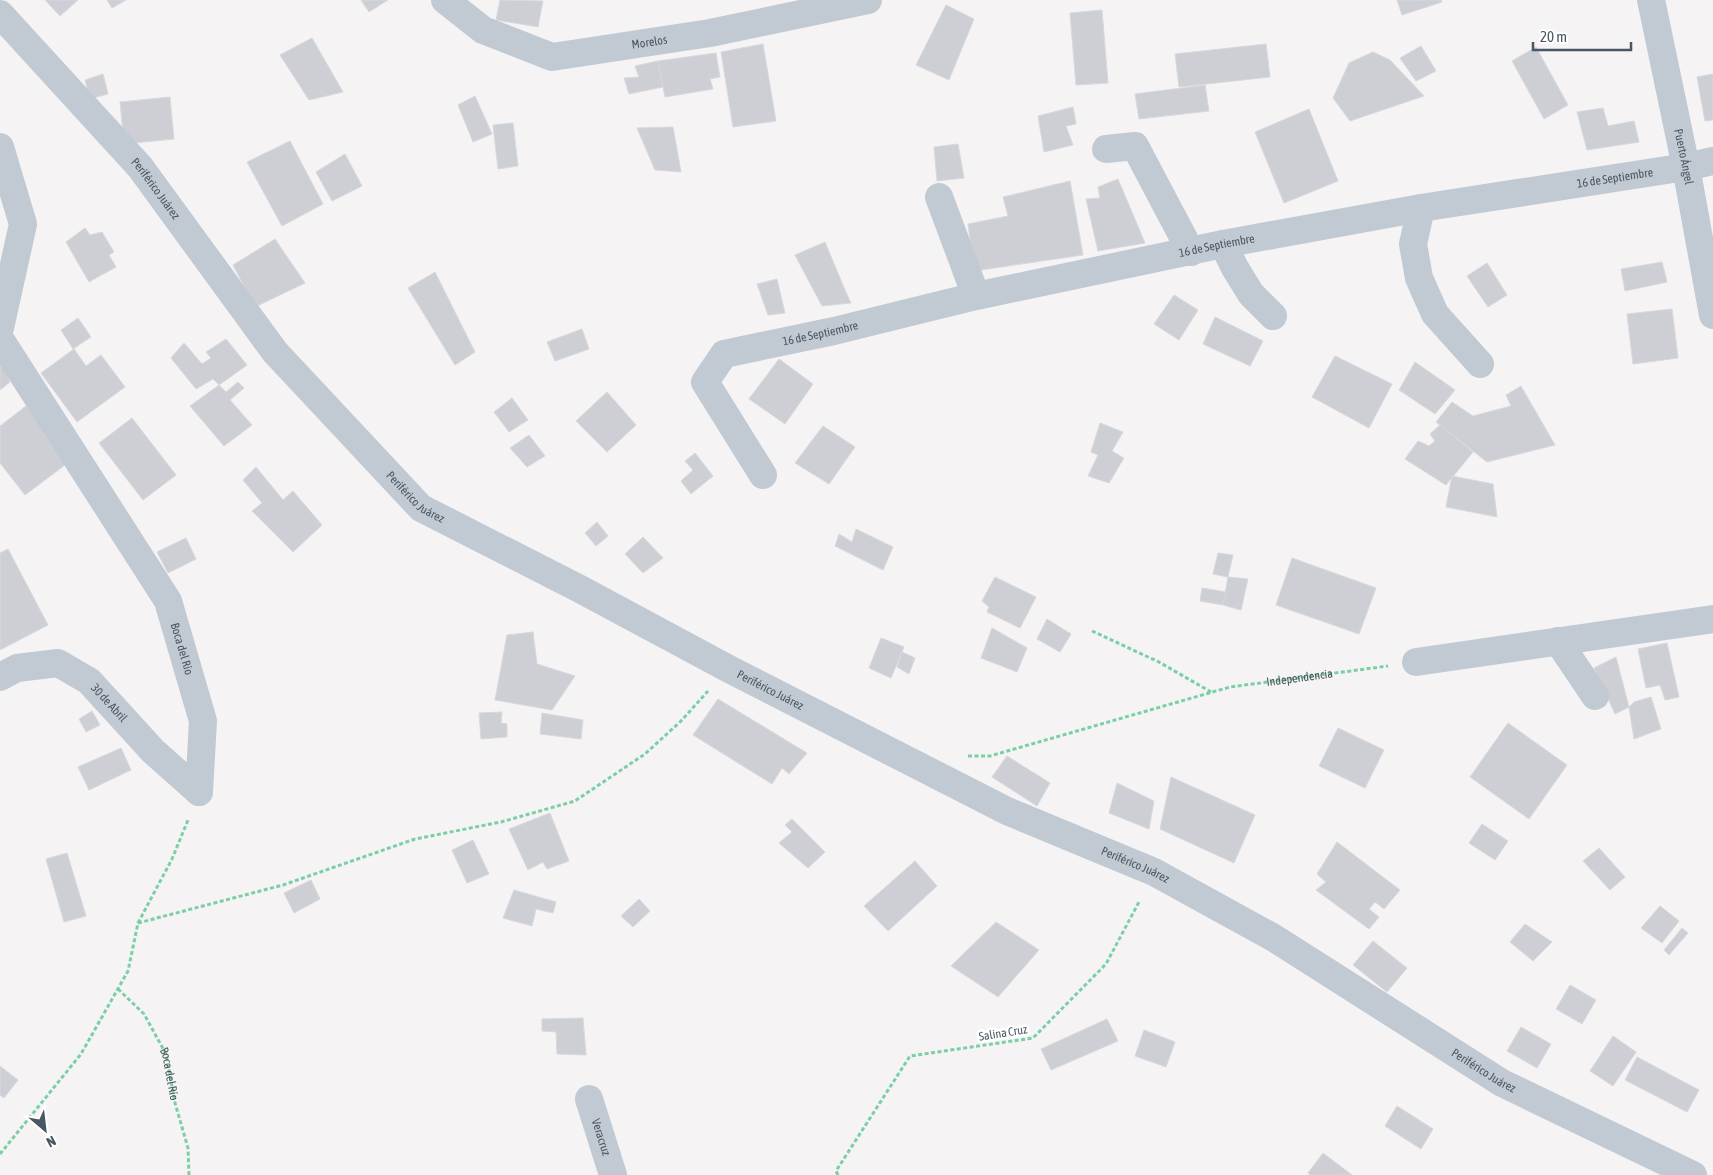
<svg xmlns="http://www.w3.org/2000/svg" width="1713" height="1175" viewBox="0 0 1713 1175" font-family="'Asap Condensed',sans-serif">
<rect width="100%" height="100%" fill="#f5f3f3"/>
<g fill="#cdcfd5" stroke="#d7d9de">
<path d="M45,0H78L60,16Z"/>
<path d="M107,0H126L112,8Z"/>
<path d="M361,0H388L369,12Z"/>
<path d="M500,0L543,1L538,27L496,20Z"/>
<path d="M1397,0H1441L1442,2L1402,15Z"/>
<path d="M946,5L974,19L949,80L916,65Z"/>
<path d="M1102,10L1108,83L1076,85L1070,13Z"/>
<path d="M312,38L343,92L309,100L280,55Z"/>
<path d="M763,44L776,121L733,127L721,52Z"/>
<path d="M1266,44L1270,77L1179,87L1175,54Z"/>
<path d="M1421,46L1436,71L1416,81L1400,58Z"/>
<path d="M1536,47L1568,105L1544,119L1512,61Z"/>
<path d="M1373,52L1390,60L1424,96L1350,121L1333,98L1349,63Z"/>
<path d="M716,53L720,77L710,79L713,89L665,97L658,61Z"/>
<path d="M658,61L663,87L629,94L624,78L639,77L635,66Z"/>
<path d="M103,74L108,94L90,99L85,80Z"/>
<path d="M1713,74V120L1705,121L1697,77Z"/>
<path d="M1205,85L1209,111L1139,119L1135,94Z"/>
<path d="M475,96L492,134L473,142L458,105Z"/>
<path d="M170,97L174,139L124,144L120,102Z"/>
<path d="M1073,107L1076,124L1066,126L1073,145L1044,152L1038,116Z"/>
<path d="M1603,108L1608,126L1634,121L1639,142L1587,150L1577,112Z"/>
<path d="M1309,109L1338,181L1284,203L1255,132Z"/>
<path d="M513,123L518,166L498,169L493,125Z"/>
<path d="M673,127L681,172L655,170L637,128Z"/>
<path d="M290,141L323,204L282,226L247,162Z"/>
<path d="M958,144L964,178L937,181L934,147Z"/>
<path d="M345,154L362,186L332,201L316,172Z"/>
<path d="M1118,179L1145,243L1098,251L1086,199L1100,198L1098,187Z"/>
<path d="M1070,181L1083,255L974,271L968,224L1008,216L1003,197Z"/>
<path d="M85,228L90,235L102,232L114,252L109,255L116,267L89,282L66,242Z"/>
<path d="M275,239L305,283L255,307L233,265Z"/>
<path d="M825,242L845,290L851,303L822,306L795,255Z"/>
<path d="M1662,262L1667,282L1625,291L1621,269Z"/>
<path d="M1487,263L1507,295L1488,307L1467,276Z"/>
<path d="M435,272L475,352L455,365L408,288Z"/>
<path d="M777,279L785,313L768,315L757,284Z"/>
<path d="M1174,295L1198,310L1179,340L1154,324Z"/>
<path d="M1672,309L1678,358L1633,364L1627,314Z"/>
<path d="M1215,317L1263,341L1250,366L1203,344Z"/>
<path d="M78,318L91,337L73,349L61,330Z"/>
<path d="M582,329L589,349L555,361L547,342Z"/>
<path d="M226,339L247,365L219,385L213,379L196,389L171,358L184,343L202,364L211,358L206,352Z"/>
<path d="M74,349L86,366L101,355L125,387L77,422L41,373Z"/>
<path d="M1335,356L1392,384L1369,428L1312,397Z"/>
<path d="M0,359L10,382L0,390Z"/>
<path d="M779,359L813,384L785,424L749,399Z"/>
<path d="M1415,362L1455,390L1435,414L1399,390Z"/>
<path d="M238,382L244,388L230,400L252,425L224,446L190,406L219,385L226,392Z"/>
<path d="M1521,386L1555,445L1487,462L1436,422L1452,402L1473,416L1511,406L1506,395Z"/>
<path d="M607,392L636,425L607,452L576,421Z"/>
<path d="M512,398L528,420L509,432L494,412Z"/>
<path d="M26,406L69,462L25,495L0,463V426Z"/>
<path d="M132,418L176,475L143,500L99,443Z"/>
<path d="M1100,423L1123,432L1112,451L1124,458L1109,483L1088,476L1098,455L1091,452Z"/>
<path d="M1440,425L1473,452L1446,485L1405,459L1418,441L1429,446L1435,441L1430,434Z"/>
<path d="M823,426L855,447L829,484L795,463Z"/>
<path d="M529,435L545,456L527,467L510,448Z"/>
<path d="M695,453L713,476L691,494L681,481L693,470L685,461Z"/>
<path d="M256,467L283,500L293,491L322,525L293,552L252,511L262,503L243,480Z"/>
<path d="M1452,476L1493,484L1497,517L1446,507Z"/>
<path d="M597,522L608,536L596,546L585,533Z"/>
<path d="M856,529L893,547L883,570L835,546L839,534L852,542Z"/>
<path d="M643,537L663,558L643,573L625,554Z"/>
<path d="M186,538L196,559L168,573L157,552Z"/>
<path d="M8,549L48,625L0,650V553Z"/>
<path d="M1218,553L1233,555L1228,577L1213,574Z"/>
<path d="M1292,558L1376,588L1359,634L1276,605Z"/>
<path d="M995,577L1036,597L1020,628L987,612L989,607L982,601Z"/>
<path d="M1228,577L1248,579L1241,610L1223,605Z"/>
<path d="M1202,588L1226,592L1223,605L1200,601Z"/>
<path d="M1047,619L1071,634L1060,652L1037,639Z"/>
<path d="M992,628L1027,648L1017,672L981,658Z"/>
<path d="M533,632L537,664L575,676L552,710L495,700L507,635Z"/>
<path d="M881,638L904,647L891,678L869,668Z"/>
<path d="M1667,643L1679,697L1665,700L1660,685L1646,688L1638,649Z"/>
<path d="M902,652L915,658L909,674L897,667Z"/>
<path d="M1616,657L1629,707L1615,714L1594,668Z"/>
<path d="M1651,697L1661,729L1634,739L1629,707L1634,702Z"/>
<path d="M718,699L807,753L789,774L782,768L772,784L693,735Z"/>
<path d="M92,711L100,725L86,732L79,719Z"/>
<path d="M502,712L501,723L507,724V737L481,739L479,713Z"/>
<path d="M542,713L583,720L581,739L540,734Z"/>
<path d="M1508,723L1567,765L1529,819L1470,777Z"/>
<path d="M1338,728L1384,750L1365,788L1319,766Z"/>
<path d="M121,748L131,770L89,790L78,767Z"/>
<path d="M1007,756L1050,783L1037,806L992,777Z"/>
<path d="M1171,777L1255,815L1234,863L1160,829Z"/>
<path d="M1117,783L1154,801L1149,829L1109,813Z"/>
<path d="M550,813L569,861L547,869L543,862L528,870L509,829Z"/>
<path d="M792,819L825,852L808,868L779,843L792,832L785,825Z"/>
<path d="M1482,824L1508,841L1495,860L1469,843Z"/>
<path d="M473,840L489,874L467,883L452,850Z"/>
<path d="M1337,842L1400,890L1384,909L1375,902L1369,909L1379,917L1369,929L1316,890L1326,882L1317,874Z"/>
<path d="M1599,848L1625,877L1610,890L1583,861Z"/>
<path d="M67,853L86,916L64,922L46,859Z"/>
<path d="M915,861L937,886L888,931L864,906Z"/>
<path d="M311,880L320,899L294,913L284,893Z"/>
<path d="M514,890L556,902L553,913L536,909L532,926L503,918Z"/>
<path d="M639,899L650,911L633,927L621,916Z"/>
<path d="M1660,906L1679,921L1662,943L1641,928Z"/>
<path d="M996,922L1039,950L998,997L951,966Z"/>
<path d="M1525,924L1552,942L1533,961L1510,942Z"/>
<path d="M1682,928L1688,933L1669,955L1664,950Z"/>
<path d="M1373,941L1407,968L1387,992L1353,965Z"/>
<path d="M1570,985L1596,1000L1582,1024L1556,1009Z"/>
<path d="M583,1018L586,1055L557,1054L556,1032L542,1031V1019Z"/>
<path d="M1107,1019L1118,1041L1051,1070L1041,1049Z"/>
<path d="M1521,1027L1551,1044L1537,1068L1507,1051Z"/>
<path d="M1144,1030L1175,1042L1166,1067L1135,1056Z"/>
<path d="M1613,1036L1636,1052L1613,1086L1590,1071Z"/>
<path d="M1637,1057L1699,1090L1687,1112L1625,1080Z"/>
<path d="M0,1066L18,1080L4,1098L0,1095Z"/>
<path d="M1397,1106L1433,1129L1421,1149L1385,1126Z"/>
<path d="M1323,1153L1352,1175H1310L1308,1173Z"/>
</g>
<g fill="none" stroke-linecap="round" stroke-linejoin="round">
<g stroke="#7ad0a6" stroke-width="3" stroke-dasharray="4 2.5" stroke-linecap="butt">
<path d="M1092,631L1159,662L1211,692"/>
<path id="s1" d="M968,756H990L1230,687L1388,666"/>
<path d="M138,923L283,885L415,839L501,822L575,801L645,754L681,721L708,691"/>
<path id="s2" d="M118,989L144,1014L166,1054L175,1103L188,1148L189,1175"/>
<path d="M0,1154L81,1054L128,971L138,923L172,859L188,820"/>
<path d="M838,1175L836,1171L910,1056L1033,1038L1106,964L1140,900"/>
</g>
<g stroke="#c1cad2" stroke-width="28">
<path id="s3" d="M445,0L483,30L552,57L710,33L868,0"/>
<path id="s4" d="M1651,0L1686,167L1713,315"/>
<path id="s5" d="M0,14L140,167L275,352L421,508L580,589L729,669L1007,811L1154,872L1274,938L1502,1083L1693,1175"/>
<path d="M0,147L23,224L0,328"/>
<path d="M1106,149L1135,146L1191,252"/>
<path d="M939,197L976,296"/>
<path d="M1421,208L1413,244L1419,278L1435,314L1480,364"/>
<path d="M1223,244L1235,268L1251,294L1273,316"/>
<path id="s6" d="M0,339L168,601L203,721L199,792"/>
<path id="s7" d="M763,475L705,382L724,354L834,331L976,296L1223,244L1421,208L1686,167L1713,161"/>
<path d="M1558,641L1595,696"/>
<path d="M1416,662L1713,619"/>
<path id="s8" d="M0,677L17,668L58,663L89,681L153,751L199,792"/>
<path id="s9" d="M589,1099L613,1175"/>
</g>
</g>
<g text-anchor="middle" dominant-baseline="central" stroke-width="5" stroke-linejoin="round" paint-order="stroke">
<g font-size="12" fill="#4a5661" stroke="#fff">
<text stroke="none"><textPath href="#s3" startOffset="221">Morelos</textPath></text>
<text stroke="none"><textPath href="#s4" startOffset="160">Puerto Ángel</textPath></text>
<text stroke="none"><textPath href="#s7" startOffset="1052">16 de Septiembre</textPath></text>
<text stroke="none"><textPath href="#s5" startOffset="234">Periférico Juárez</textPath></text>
<text stroke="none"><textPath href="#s7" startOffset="648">16 de Septiembre</textPath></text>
<text stroke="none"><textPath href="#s7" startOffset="242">16 de Septiembre</textPath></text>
<text stroke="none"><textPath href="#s5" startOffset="639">Periférico Juárez</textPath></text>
<text stroke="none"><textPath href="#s6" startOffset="361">Boca del Río</textPath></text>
<text stroke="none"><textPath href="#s1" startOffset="342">Independencia</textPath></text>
<text stroke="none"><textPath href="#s5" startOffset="1044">Periférico Juárez</textPath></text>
<text stroke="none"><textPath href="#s8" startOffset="126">30 de Abril</textPath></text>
<text stroke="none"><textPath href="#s5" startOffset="1449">Periférico Juárez</textPath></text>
<text transform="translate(1003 1033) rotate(-9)">Salina Cruz</text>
<text stroke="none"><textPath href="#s5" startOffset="1854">Periférico Juárez</textPath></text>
<text stroke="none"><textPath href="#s2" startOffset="102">Boca del Río</textPath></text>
<text stroke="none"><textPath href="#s9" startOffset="40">Veracruz</textPath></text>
</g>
</g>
<g transform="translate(45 1130) rotate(152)" stroke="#ffffff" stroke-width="4" paint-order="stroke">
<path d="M0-4L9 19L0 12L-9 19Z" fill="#4a5661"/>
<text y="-8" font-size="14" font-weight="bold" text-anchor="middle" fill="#4a5661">N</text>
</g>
<path d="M1533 42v8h98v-8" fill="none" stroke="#4a5661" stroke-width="2.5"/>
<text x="1540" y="42" font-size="15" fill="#4a5661" stroke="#ffffff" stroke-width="4" paint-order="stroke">20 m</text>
</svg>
